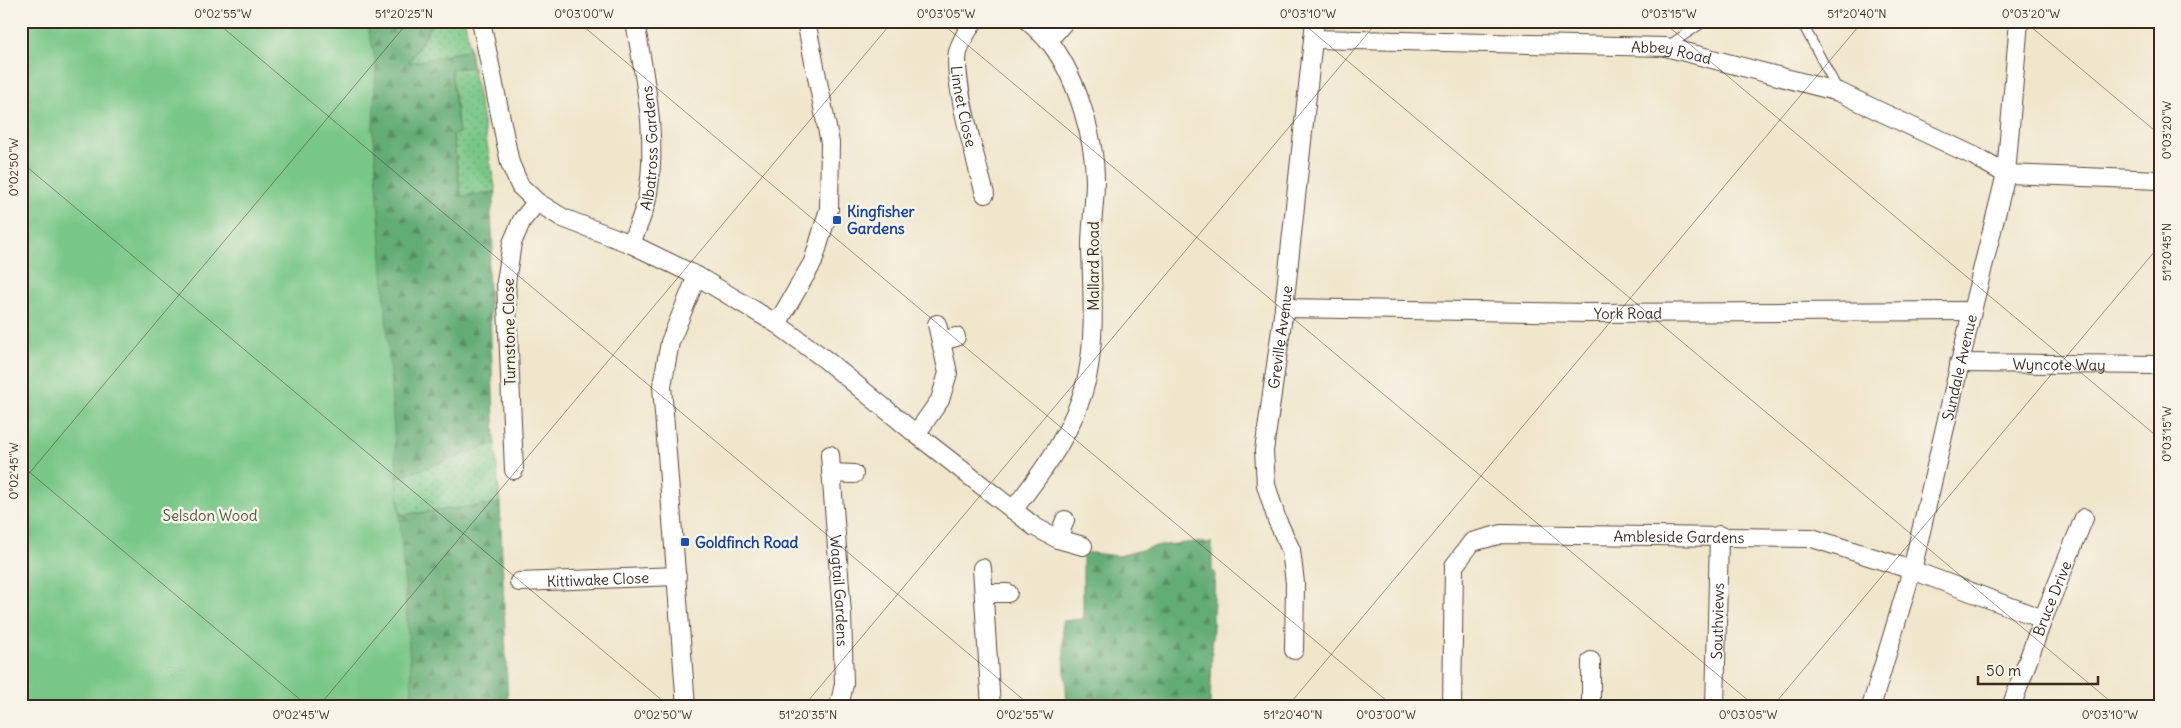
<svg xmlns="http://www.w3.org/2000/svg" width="2181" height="728" viewBox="0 0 2181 728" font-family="Delius,sans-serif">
<defs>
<pattern id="grass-dots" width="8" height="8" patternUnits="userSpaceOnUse" patternTransform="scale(1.25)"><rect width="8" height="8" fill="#79c788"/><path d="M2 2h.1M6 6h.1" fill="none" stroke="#64a26f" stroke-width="1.8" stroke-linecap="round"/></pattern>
<pattern id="forest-firs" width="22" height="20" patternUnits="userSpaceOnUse" patternTransform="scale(1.25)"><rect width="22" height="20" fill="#62ac74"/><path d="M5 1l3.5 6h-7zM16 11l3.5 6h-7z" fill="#528c5f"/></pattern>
</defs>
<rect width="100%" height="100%" fill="#f7f3e8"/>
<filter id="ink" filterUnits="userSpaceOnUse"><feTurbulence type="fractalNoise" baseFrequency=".02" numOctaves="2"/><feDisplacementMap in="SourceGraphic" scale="10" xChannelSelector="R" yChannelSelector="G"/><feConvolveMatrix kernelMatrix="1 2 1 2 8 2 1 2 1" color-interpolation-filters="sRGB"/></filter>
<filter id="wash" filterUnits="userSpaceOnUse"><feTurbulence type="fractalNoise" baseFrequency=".0096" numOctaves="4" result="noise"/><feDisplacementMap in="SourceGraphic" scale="20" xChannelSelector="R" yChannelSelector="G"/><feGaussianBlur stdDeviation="1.12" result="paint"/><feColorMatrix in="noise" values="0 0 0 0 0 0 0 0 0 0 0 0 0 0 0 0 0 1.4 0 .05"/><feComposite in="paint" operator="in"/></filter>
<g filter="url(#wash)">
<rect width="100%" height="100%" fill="#f0e6cc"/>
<g fill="url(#grass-dots)" stroke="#5a7853">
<path d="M433,21H465L470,50L408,64L424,39Z"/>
<path d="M471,67L473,68L496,192L461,196L453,134L459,133L451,69Z"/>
<path d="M495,443L500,503L400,515L397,478Z"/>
</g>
<g fill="url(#forest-firs)" stroke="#4e6b49">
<path d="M350,21H433L409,63L470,50L473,68L471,67L451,69L459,133L453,135L461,196L496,192L491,213L493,250L488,264L495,443L397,478L400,515L500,503L508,707H21V179Z"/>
<path d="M1195,542L1212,543V571L1215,572L1210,707H1067L1062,621L1083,619V552L1119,556L1156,546Z"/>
</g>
<path fill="#79c788" stroke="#5a7853" d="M21,21H367L376,64L373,128L413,707H21Z"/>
</g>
<g filter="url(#ink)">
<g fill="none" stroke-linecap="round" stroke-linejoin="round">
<g stroke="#564638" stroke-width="11">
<g id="lane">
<path d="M1801,21L1839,92"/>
<path d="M1668,46L1705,21"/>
</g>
</g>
<g stroke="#564638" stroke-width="20">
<g id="street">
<path d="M481,21L510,163L520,186L537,202L563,218L631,244L697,276L777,324L826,360L916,434L1035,527L1058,539L1083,546"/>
<path id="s1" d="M974,21C967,31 961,41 958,52C952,79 977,164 985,194"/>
<path id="s2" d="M1313,39L1666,47L1839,92L1974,156L2006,174L2160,180"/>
<path d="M1048,41L1065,21"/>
<path id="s3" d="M631,244C637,227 646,210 648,193C658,136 644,77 635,21"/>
<path id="s4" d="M1284,308L1587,313L1972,311"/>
<path d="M777,324L813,262L829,209L830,143L806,21"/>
<path d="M941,341L956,337"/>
<path id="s5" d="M1959,363L2160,365"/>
<path d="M916,434L940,400L948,373L937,324"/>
<path id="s6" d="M830,455L842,614L844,684L839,707"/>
<path d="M514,470L506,282L512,243L522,220L537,202"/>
<path d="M831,473L854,474"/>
<path d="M1013,510C1044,470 1075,429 1087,378C1096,334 1092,290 1091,246C1091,224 1095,203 1095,181C1095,139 1077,79 1052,45C1045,36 1036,29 1028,21"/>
<path d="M1058,539L1065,520"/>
<path d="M982,568L991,707"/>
<path id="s7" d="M519,582L677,576"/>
<path d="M984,593H1008"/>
<path id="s8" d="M1294,650L1295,583L1291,550L1277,520L1266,485L1264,451L1284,308L1315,21"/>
<path d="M1591,661V707"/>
<path d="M686,707L662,386L670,342L697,276"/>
<path id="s9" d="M1452,707L1454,566L1472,542L1502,534L1812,538L1912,570L2043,619"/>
<path id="s10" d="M1715,707L1719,535"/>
<path id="s11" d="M1871,707L1912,570L1972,311L2006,174L2019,21"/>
<path id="s12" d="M2011,707L2043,619L2084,518"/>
</g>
</g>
<use href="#lane" stroke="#fff" stroke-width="9"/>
<use href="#street" stroke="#fff" stroke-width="18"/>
</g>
</g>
<path fill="none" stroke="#3b2a1e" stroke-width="1" stroke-opacity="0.45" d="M215,21L1032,707M577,21L1394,707M939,21L1756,707M1300,21L2117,707M1662,21L2160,439M2024,21L2160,135M21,162L670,707M21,465L309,707M21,483L409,21M318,707L893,21M803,707L1378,21M1287,707L1863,21M1772,707L2160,245"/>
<g fill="#1a4fb4" stroke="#f7f3e8" stroke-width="2">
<rect x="832" y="215" width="10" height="10" rx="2.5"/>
<rect x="680" y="537" width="10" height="10" rx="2.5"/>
</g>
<g text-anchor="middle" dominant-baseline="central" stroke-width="5" stroke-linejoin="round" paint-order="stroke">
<g font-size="15" fill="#3b2a1e" stroke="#f7f3e8">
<text stroke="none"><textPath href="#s2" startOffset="359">Abbey Road</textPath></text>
<text stroke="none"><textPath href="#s1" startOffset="90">Linnet Close</textPath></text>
<text stroke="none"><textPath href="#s3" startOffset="99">Albatross Gardens</textPath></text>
<text transform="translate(1093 266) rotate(-90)">Mallard Road</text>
<text stroke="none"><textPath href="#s4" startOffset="344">York Road</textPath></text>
<text transform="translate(509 332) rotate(-91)">Turnstone Close</text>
<text stroke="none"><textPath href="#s8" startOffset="319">Greville Avenue</textPath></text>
<text stroke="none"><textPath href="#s5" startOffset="100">Wyncote Way</textPath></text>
<text stroke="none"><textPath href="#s11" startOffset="351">Sundale Avenue</textPath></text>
<text stroke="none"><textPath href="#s9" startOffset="379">Ambleside Gardens</textPath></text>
<text stroke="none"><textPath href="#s7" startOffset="79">Kittiwake Close</textPath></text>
<text stroke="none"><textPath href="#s6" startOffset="136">Wagtail Gardens</textPath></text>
<text stroke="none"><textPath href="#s12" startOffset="116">Bruce Drive</textPath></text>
<text stroke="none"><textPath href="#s10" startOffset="86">Southviews</textPath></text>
</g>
<g font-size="15" font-weight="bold" fill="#164399" stroke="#f7f3e8" text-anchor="start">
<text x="847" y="211">Kingfisher<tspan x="847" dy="17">Gardens</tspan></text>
<text x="695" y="542">Goldfinch Road</text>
</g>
<g font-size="15" fill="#4e593e" stroke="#f7f3e8">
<text x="210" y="515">Selsdon Wood</text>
</g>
</g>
<rect width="2181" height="728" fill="none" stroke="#f7f3e8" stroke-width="55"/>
<path d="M1978 676v8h120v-8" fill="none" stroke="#3b2a1e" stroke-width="2.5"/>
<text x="1986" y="676" font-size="15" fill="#3b2a1e" stroke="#f7f3e8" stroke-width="4" paint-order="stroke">50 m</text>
<rect x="28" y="28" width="2126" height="672" fill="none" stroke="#3b2a1e" stroke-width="2"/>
<g font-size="12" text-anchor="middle" fill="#3b2a1e">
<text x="223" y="18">0°02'55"W</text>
<text x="404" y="18">51°20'25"N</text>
<text x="584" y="18">0°03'00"W</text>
<text x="946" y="18">0°03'05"W</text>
<text x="1308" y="18">0°03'10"W</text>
<text x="1669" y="18">0°03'15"W</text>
<text x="1857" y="18">51°20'40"N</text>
<text x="2031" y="18">0°03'20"W</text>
<text transform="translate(2167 130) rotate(-90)" y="4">0°03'20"W</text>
<text transform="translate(14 167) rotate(-90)" y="4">0°02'50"W</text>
<text transform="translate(2167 252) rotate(-90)" y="4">51°20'45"N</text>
<text transform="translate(2167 434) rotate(-90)" y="4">0°03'15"W</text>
<text transform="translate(14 471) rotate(-90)" y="4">0°02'45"W</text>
<text x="301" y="719">0°02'45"W</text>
<text x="663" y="719">0°02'50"W</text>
<text x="808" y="719">51°20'35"N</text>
<text x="1025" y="719">0°02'55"W</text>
<text x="1293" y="719">51°20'40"N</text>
<text x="1386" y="719">0°03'00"W</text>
<text x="1748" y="719">0°03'05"W</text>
<text x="2110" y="719">0°03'10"W</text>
</g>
</svg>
